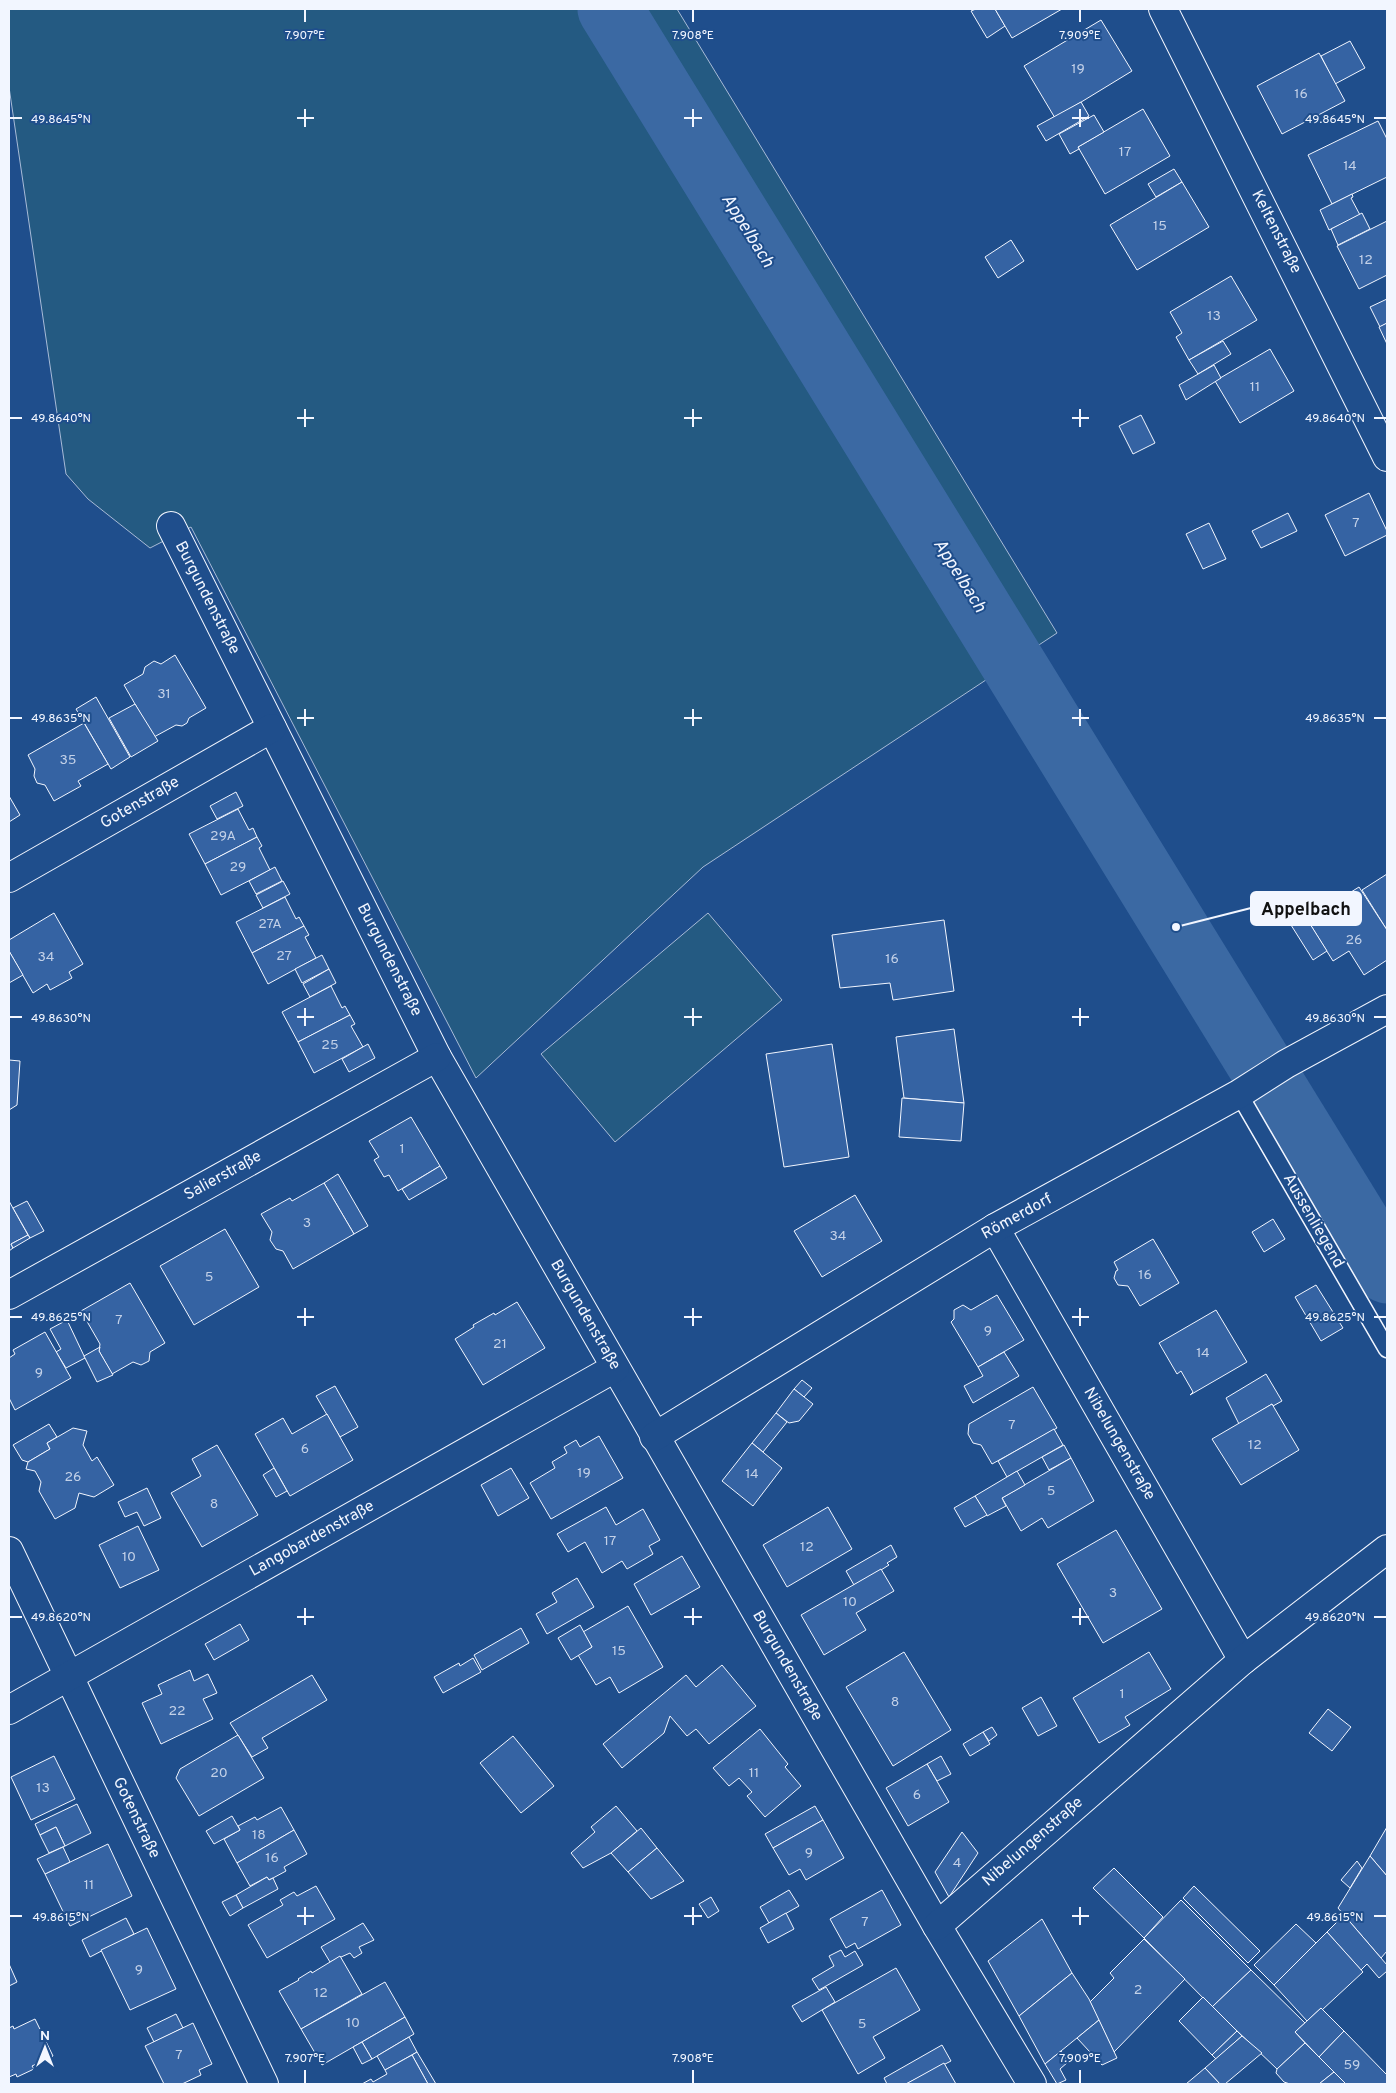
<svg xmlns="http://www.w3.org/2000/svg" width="1396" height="2093" viewBox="0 0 1396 2093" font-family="Overpass,sans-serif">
<rect width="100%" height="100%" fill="#1f4e8c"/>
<g fill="#245a82" stroke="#a8bbd7">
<path d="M9,9H677L1057,633L703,867L476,1078L191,527L150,548L88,499L66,474L9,87Z"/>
<path d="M708,913L782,1000L615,1142L541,1054Z"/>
</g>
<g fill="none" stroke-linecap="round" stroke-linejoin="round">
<path stroke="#3b69a3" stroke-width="65" d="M610,9L1387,1271"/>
</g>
<g fill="#3563a3" stroke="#f2f6ff">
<path d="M976,9H995L1005,26L987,38L971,11Z"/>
<path d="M995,9H1062L1012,38Z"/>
<path d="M1101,20L1132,71L1055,118L1024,66Z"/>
<path d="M1350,41L1365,68L1335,84L1321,56Z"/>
<path d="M1319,53L1345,101L1282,134L1257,86Z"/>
<path d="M1081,102L1089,116L1046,141L1037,126Z"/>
<path d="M1143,109L1170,156L1105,194L1078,147Z"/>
<path d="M1094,115L1104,132L1078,147L1079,149L1070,154L1059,134Z"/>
<path d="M1378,121L1387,139V177L1332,204L1308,155Z"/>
<path d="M1174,169L1182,182L1156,197L1148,184Z"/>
<path d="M1182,182L1209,227L1137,270L1110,225Z"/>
<path d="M1352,194L1353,197L1351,198L1360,215L1329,230L1320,210Z"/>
<path d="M1362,213L1370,229L1338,245L1331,229Z"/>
<path d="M1387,221V275L1359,289L1337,246Z"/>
<path d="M1011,240L1024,261L998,278L985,257Z"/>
<path d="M1231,276L1257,320L1189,360L1176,337L1182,333L1170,312Z"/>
<path d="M1387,299V323L1380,327L1370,307Z"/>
<path d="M1387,323V344L1379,327Z"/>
<path d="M1223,341L1231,354L1198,374L1189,360Z"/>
<path d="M1270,349L1294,391L1240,423L1215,381Z"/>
<path d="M1214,365L1221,378L1186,400L1179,385Z"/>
<path d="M1141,415L1155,443L1133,454L1119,426Z"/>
<path d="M1369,493L1387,531V535L1345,556L1325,515Z"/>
<path d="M1288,513L1297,531L1261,548L1252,531Z"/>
<path d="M1209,523L1226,559L1203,569L1186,534Z"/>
<path d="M175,655L206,708L189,718L187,723L182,726L176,725L154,737L124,685L143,674L145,667L154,661L161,664Z"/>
<path d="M96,697L130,757L111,769L76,709Z"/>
<path d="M135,704L158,741L131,757L109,718Z"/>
<path d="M84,723L108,764L78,781L81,786L54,801L45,785L37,783L34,776L35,769L28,755Z"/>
<path d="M236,792L243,806L217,819L210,806Z"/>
<path d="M9,796L20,815L9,822Z"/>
<path d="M238,809L249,830L253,828L257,837L205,864L189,834Z"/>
<path d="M257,837L262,846L259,848L270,870L221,895L205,864Z"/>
<path d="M275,867L282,881L256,894L249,881Z"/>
<path d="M1387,874V930L1362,890Z"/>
<path d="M283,881L290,894L263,908L256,895Z"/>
<path d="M1359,887L1387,930V960L1364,975L1349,951L1333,961L1305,916L1322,905L1324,909Z"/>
<path d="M285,897L296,919L299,917L304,926L252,953L236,922Z"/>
<path d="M54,913L83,964L69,972L72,978L50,990L47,984L33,993L9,951V940Z"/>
<path d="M1305,916L1327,951L1313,960L1291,925Z"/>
<path d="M944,920L954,991L893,1000L890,983L840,988L832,935Z"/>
<path d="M304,926L309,935L305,937L316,958L268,984L252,953Z"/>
<path d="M9,951L23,975L9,983Z"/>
<path d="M322,955L329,969L302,983L295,969Z"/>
<path d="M329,969L336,983L310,997L303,984Z"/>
<path d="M331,986L342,1008L345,1006L350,1015L298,1042L282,1012Z"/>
<path d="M350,1015L355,1024L351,1026L363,1047L314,1073L298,1042Z"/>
<path d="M954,1029L964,1103L904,1098L896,1037Z"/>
<path d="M368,1044L375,1058L349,1072L342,1059Z"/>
<path d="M832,1044L849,1157L784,1167L766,1054Z"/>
<path d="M9,1060L20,1061L17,1105L9,1110Z"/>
<path d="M902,1098L964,1103L961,1141L899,1137Z"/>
<path d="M411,1117L440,1166L398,1191L389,1175L384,1177L374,1160L379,1157L369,1141Z"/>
<path d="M440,1166L447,1178L409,1200L402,1189Z"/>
<path d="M338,1174L368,1226L354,1234L324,1183Z"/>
<path d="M324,1183L354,1234L293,1269L283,1251L276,1249L270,1240L272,1232L261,1214L290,1198L292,1201Z"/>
<path d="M855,1195L882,1241L822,1277L794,1231Z"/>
<path d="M9,1201L28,1235L11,1244L13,1248L9,1251Z"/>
<path d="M27,1201L44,1231L30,1238L13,1208Z"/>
<path d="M1273,1219L1285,1239L1264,1252L1252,1232Z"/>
<path d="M225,1229L259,1287L194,1325L160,1266Z"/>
<path d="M28,1235L30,1238L13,1248L11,1244Z"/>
<path d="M1153,1239L1179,1283L1140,1306L1128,1286L1118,1285L1114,1278L1116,1271L1118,1270L1114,1262Z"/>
<path d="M130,1283L165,1343L150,1352L149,1361L141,1365L133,1362L112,1374L99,1351L100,1344L81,1311Z"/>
<path d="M1316,1285L1343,1328L1321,1341L1295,1297Z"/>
<path d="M997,1295L1024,1340L978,1367L951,1322L954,1319V1310L963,1305L971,1310Z"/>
<path d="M517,1302L545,1348L483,1385L455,1339L474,1327L473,1325L494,1313L495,1315Z"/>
<path d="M1216,1310L1247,1362L1190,1395L1193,1392L1181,1371L1177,1374L1159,1343Z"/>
<path d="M67,1320L85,1358L66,1368L56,1352L61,1349L50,1329Z"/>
<path d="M45,1332L71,1378L15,1410L9,1398V1358L15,1354L13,1350Z"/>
<path d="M100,1347L99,1351L113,1375L97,1382L84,1356Z"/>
<path d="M1004,1352L1019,1376L973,1403L964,1386L983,1376L978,1367Z"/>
<path d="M1266,1374L1282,1401L1273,1406L1272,1404L1239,1424L1226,1398Z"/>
<path d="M802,1380L812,1388L804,1397L794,1389Z"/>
<path d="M335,1386L358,1427L340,1437L316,1396Z"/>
<path d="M1033,1387L1057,1428L992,1464L981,1445L973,1443L968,1434L969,1424Z"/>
<path d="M794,1389L813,1404L799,1421L789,1423L776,1413Z"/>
<path d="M1272,1404L1299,1450L1241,1485L1212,1439Z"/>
<path d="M776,1413L787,1422L763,1452L752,1443Z"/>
<path d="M327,1414L353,1460L290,1496L255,1434L283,1418L292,1434Z"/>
<path d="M49,1424L57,1437L47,1443L50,1449L28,1462L22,1460L13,1445Z"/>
<path d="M73,1428L87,1431L83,1445L92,1461L97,1457L114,1485L94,1497L79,1493L75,1508L55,1519L39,1491L41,1482L35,1471L26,1469L28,1462L50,1449L47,1443Z"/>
<path d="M1054,1429L1063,1445L1007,1477L998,1461Z"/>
<path d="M599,1436L623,1478L551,1519L530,1483L555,1468L552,1462L567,1453L564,1447L576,1440L580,1447Z"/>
<path d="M752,1443L782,1468L753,1506L722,1481Z"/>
<path d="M217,1445L258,1515L202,1547L171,1493L201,1476L192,1459Z"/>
<path d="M1064,1445L1071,1458L1049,1470L1042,1457Z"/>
<path d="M1071,1458L1094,1501L1048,1528L1042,1518L1021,1531L1002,1498Z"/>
<path d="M274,1468L287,1491L276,1497L263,1475Z"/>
<path d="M511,1468L529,1498L498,1516L481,1485Z"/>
<path d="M1017,1471L1025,1485L1002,1498L1006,1506L987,1516L975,1496Z"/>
<path d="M147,1488L161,1518L144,1526L137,1512L125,1517L118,1502Z"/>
<path d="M975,1496L987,1515L965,1527L954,1508Z"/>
<path d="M606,1507L616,1525L643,1509L660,1540L649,1546L653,1554L627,1569L622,1561L602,1573L585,1542L568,1552L557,1534Z"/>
<path d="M828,1507L852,1549L787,1587L763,1545Z"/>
<path d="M138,1526L159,1570L120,1588L99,1545Z"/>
<path d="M1116,1530L1162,1609L1103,1643L1057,1564Z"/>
<path d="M891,1545L897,1557L887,1563L889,1565L881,1570L854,1585L846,1571Z"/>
<path d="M682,1556L700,1587L651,1615L634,1584Z"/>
<path d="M881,1569L894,1591L856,1613L866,1630L824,1655L801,1615Z"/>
<path d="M577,1578L594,1607L547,1634L536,1614L557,1602L552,1593Z"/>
<path d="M628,1606L663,1667L619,1693L610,1677L596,1685L578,1655L592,1647L583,1632Z"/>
<path d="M240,1624L249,1640L214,1660L205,1644Z"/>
<path d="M580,1625L592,1647L571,1660L558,1638Z"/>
<path d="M521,1628L529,1643L482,1670L474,1655Z"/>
<path d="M904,1652L951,1730L893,1766L846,1687Z"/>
<path d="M1149,1652L1171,1689L1125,1717L1130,1725L1099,1743L1073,1698Z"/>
<path d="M473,1658L481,1672L443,1693L434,1677L459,1663L460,1666Z"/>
<path d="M722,1665L756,1706L709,1744L696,1729L687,1736L670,1716L664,1733L622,1768L603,1744L686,1675L696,1687Z"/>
<path d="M190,1670L194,1681L208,1674L217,1693L203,1699L213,1719L161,1744L142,1703L162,1694L158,1685Z"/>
<path d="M312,1675L327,1700L262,1738L268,1748L252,1757L230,1723Z"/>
<path d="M1041,1697L1057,1726L1038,1736L1022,1708Z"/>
<path d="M1328,1709L1351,1727L1332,1751L1309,1733Z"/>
<path d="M992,1727L997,1735L989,1741L983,1732Z"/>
<path d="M760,1729L788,1764L785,1767L801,1786L765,1817L747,1796L752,1792L739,1778L729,1786L713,1768Z"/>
<path d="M983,1732L990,1744L970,1756L963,1744Z"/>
<path d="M238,1735L264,1778L199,1816L176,1778L180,1769Z"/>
<path d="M513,1736L554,1786L521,1813L480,1763Z"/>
<path d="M54,1756L75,1799L31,1820L11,1777Z"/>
<path d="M941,1756L951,1774L937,1781L927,1764Z"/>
<path d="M927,1764L949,1802L908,1826L886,1788Z"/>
<path d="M77,1804L91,1833L65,1846L56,1827L40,1835L35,1824Z"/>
<path d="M616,1806L637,1831L611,1853L583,1868L571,1853L595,1832L591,1827Z"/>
<path d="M815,1806L823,1820L773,1848L765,1834Z"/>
<path d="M281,1807L294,1830L237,1863L224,1839L240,1830L238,1826L255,1817L257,1820Z"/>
<path d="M232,1816L240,1830L214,1844L206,1831Z"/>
<path d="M823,1820L844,1858L806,1880L800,1869L789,1875L773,1848Z"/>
<path d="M56,1827L65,1846L49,1853L40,1835Z"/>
<path d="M1387,1827V1876L1370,1856Z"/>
<path d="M641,1828L657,1848L628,1872L611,1853Z"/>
<path d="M294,1830L307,1854L284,1867L286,1871L273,1878L269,1880L267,1877L250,1886L237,1863Z"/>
<path d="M962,1832L978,1853L949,1897L935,1872Z"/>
<path d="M108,1844L132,1896L70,1926L45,1874Z"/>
<path d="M63,1847L70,1862L45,1874L37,1859Z"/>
<path d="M657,1848L684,1881L651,1899L628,1872Z"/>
<path d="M1370,1856L1387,1876V1951L1381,1958L1338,1908Z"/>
<path d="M1357,1861L1362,1868L1350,1888L1341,1880Z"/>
<path d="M1114,1868L1163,1917L1144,1938L1093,1888Z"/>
<path d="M267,1877L269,1880L273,1878L278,1889L243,1908L236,1895Z"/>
<path d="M316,1886L335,1919L267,1958L248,1925L283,1905L280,1900L294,1892L297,1896Z"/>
<path d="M1194,1886L1260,1951L1248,1963L1183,1898Z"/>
<path d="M789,1890L799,1906L769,1923L760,1907Z"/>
<path d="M882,1890L901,1925L858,1949L855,1943L846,1948L830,1919Z"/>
<path d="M236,1895L243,1908L230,1916L222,1902Z"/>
<path d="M711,1897L719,1911L708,1918L699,1904Z"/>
<path d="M1181,1900L1251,1970L1212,2007L1144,1938Z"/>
<path d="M786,1913L794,1929L768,1943L760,1928Z"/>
<path d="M1344,1915L1387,1965V1971L1379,1978L1367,1964L1361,1970L1327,1932Z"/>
<path d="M126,1918L134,1934L90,1957L82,1940Z"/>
<path d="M1042,1919L1072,1973L1019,2016L988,1961Z"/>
<path d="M363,1923L374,1940L359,1947L362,1953L354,1958L350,1953L330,1962L321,1947Z"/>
<path d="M1296,1924L1316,1943L1274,1985L1254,1965Z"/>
<path d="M147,1928L176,1989L130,2010L101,1950Z"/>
<path d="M1327,1932L1363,1972L1322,2010L1321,2008L1307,2021L1274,1985Z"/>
<path d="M1144,1939L1185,1979L1114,2052L1090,2002L1114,1978L1110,1973Z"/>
<path d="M841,1950L845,1957L855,1951L863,1965L819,1990L812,1979L834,1966L829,1956Z"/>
<path d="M340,1956L362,1994L301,2029L279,1991L299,1980L298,1979L311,1971L312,1973Z"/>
<path d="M9,1964L17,1982L9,1986Z"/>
<path d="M896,1968L920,2010L873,2037L885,2058L858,2074L822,2010Z"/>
<path d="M1251,1970L1305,2023L1295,2032L1305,2043L1277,2069L1212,2007Z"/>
<path d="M1072,1973L1089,1999L1099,2020L1045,2064L1019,2016Z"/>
<path d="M385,1982L405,2017L322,2065L301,2029Z"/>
<path d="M826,1987L835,2002L802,2022L792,2006Z"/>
<path d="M1203,1997L1237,2031L1212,2055L1179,2021Z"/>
<path d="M1321,2008L1344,2031L1319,2057L1295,2032Z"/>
<path d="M176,2014L183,2028L154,2042L147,2028Z"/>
<path d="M405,2017L414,2034L372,2059L362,2042Z"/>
<path d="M35,2019L53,2056L32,2066L34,2069L17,2077L16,2074L9,2077V2028L13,2026L14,2029Z"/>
<path d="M1099,2020L1117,2058L1102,2065L1077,2038Z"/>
<path d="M193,2023L212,2064L199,2070L201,2075L182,2084H164L145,2046Z"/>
<path d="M1237,2031L1242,2036L1216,2059L1212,2055Z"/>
<path d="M1344,2031L1387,2075V2084H1346L1319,2057Z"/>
<path d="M1242,2036L1262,2053L1225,2084H1220L1205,2068Z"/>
<path d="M409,2037L417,2052L385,2070L377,2056Z"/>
<path d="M362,2042L372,2059L362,2064L353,2047Z"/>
<path d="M1305,2043L1334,2072L1319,2084H1290L1284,2082L1276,2073L1277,2069Z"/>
<path d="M942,2045L951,2061L906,2084H887L884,2078Z"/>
<path d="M1061,2051L1068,2062L1060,2069L1066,2080L1057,2084L1045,2064Z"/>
<path d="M417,2052L436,2084H428L412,2055Z"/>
<path d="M412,2055L428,2084H362L371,2079L373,2082L387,2074L385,2070Z"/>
<path d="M944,2063L956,2084H906Z"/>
<path d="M1205,2068L1220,2084H1186Z"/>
<path d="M1334,2072L1346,2084H1319Z"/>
</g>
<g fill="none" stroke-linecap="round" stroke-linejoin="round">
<g stroke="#f2f6ff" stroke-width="19">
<path id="lane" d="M1239,1094L1387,1349"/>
</g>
<g stroke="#f2f6ff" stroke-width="30">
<g id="street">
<path d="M1163,9L1387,457"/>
<path d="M171,526L437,1057L937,1926L1032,2084"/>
<path d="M9,878L272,728"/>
<path d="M995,1228L1243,1660"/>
<path d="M9,1295L437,1057"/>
<path d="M654,1437L995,1228L1239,1094L1286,1064L1387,1009"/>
<path d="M9,1551L264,2084"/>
<path d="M9,1710L615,1368"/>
<path d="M937,1926L1243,1660L1387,1549"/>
</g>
</g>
<use href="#lane" stroke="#1f4e8c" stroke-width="16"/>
<use href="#street" stroke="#1f4e8c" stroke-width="28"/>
</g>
<path fill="none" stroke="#f2f6ff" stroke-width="2" d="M305,10V22M693,10V22M1080,10V22M305,109V127M693,109V127M1080,109V127M10,118H22M297,118H314M684,118H702M1072,118H1089M1374,118H1386M305,409V427M693,409V427M1080,409V427M10,418H22M297,418H314M684,418H702M1072,418H1089M1374,418H1386M305,709V726M693,709V726M1080,709V726M10,718H22M297,718H314M684,718H702M1072,718H1089M1374,718H1386M305,1008V1026M693,1008V1026M1080,1008V1026M10,1017H22M297,1017H314M684,1017H702M1072,1017H1089M1374,1017H1386M305,1308V1326M693,1308V1326M1080,1308V1326M10,1317H22M297,1317H314M684,1317H702M1072,1317H1089M1374,1317H1386M305,1608V1625M693,1608V1625M1080,1608V1625M10,1617H22M297,1617H314M684,1617H702M1072,1617H1089M1374,1617H1386M305,1907V1925M693,1907V1925M1080,1907V1925M10,1916H22M297,1916H314M684,1916H702M1072,1916H1089M1374,1916H1386M305,2070V2083M693,2070V2083M1080,2070V2083"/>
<g text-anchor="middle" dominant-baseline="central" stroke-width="4" stroke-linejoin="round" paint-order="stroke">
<g font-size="14" fill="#c3d1e8">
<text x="1078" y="69">19</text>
<text x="1301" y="94">16</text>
<text x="1125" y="152">17</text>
<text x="1350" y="166">14</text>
<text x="1160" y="226">15</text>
<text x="1366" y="260">12</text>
<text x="1214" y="316">13</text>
<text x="1255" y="387">11</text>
<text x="1356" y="523">7</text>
<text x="164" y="694">31</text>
<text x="68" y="760">35</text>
<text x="223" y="836">29A</text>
<text x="238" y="867">29</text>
<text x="270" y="924">27A</text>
<text x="1354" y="940">26</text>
<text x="284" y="956">27</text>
<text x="46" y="957">34</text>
<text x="892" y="959">16</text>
<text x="330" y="1045">25</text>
<text x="402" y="1149">1</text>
<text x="307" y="1223">3</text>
<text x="838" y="1236">34</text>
<text x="1145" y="1275">16</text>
<text x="209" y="1277">5</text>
<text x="119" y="1320">7</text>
<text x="988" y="1331">9</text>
<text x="500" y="1344">21</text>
<text x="1203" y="1353">14</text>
<text x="39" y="1373">9</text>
<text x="1012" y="1425">7</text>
<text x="1255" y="1445">12</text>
<text x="305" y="1449">6</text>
<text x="584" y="1473">19</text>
<text x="752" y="1474">14</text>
<text x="73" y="1477">26</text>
<text x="1051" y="1491">5</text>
<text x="214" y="1504">8</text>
<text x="610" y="1541">17</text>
<text x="807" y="1547">12</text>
<text x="129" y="1557">10</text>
<text x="1113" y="1593">3</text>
<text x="850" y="1602">10</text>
<text x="619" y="1651">15</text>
<text x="1122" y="1694">1</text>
<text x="895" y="1702">8</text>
<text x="177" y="1711">22</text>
<text x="219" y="1773">20</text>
<text x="754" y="1773">11</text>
<text x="43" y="1788">13</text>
<text x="917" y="1795">6</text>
<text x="259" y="1835">18</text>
<text x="809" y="1853">9</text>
<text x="272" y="1858">16</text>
<text x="957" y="1863">4</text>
<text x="89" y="1885">11</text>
<text x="865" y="1922">7</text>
<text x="139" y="1970">9</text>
<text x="1138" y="1990">2</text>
<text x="321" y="1993">12</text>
<text x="353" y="2023">10</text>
<text x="862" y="2024">5</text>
<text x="179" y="2055">7</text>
<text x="1352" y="2065">59</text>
</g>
<g font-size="16" fill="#f2f6ff" stroke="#1f4e8c">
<text transform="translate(1276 232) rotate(63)">Keltenstraße</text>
<text transform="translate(207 598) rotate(63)">Burgundenstraße</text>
<text transform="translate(140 803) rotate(-30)">Gotenstraße</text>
<text transform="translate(389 960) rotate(63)">Burgundenstraße</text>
<text transform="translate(223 1176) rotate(-29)">Salierstraße</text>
<text transform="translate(1017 1217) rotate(-29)">Römerdorf</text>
<text transform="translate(1313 1221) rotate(60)">Aussenliegend</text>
<text transform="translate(585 1315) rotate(60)">Burgundenstraße</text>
<text transform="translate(1119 1444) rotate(60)">Nibelungenstraße</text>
<text transform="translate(312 1539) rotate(-29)">Langobardenstraße</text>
<text transform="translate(787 1666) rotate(60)">Burgundenstraße</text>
<text transform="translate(136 1818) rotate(64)">Gotenstraße</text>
<text transform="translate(1033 1842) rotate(-41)">Nibelungenstraße</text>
</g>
<g font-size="18" font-style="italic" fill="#f2f6ff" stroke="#1f4e8c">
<text transform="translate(747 231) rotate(58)">Appelbach</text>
<text transform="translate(959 576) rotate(58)">Appelbach</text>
</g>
</g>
<g font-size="12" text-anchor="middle" fill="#f2f6ff" stroke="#1f4e8c" stroke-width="4" stroke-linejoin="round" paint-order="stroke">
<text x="305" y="39">7.907°E</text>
<text x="693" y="39">7.908°E</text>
<text x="1080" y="39">7.909°E</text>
<text x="61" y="123">49.8645°N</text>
<text x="1335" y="123">49.8645°N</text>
<text x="61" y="422">49.8640°N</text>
<text x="1335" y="422">49.8640°N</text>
<text x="61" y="722">49.8635°N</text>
<text x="1335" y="722">49.8635°N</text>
<text x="61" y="1022">49.8630°N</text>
<text x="1335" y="1022">49.8630°N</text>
<text x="61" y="1321">49.8625°N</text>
<text x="1335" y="1321">49.8625°N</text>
<text x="61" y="1621">49.8620°N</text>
<text x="1335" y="1621">49.8620°N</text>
<text x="61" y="1921">49.8615°N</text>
<text x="1335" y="1921">49.8615°N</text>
<text x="305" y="2062">7.907°E</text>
<text x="693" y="2062">7.908°E</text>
<text x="1080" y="2062">7.909°E</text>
</g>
<path fill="none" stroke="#f2f6ff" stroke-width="2" d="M1176 927L1251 908"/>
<circle fill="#f2f6ff" stroke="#1f4e8c" stroke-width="2" cx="1176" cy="927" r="5"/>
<rect fill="#f2f6ff" stroke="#f2f6ff" stroke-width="2" x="1251" y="892" width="110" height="33" rx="5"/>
<g font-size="18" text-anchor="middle" font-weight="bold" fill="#111">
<text x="1306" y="915">Appelbach</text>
</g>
<rect width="1396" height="2093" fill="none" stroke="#f2f6ff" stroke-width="20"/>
<g transform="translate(45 2048)" stroke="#1f4e8c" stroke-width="4" paint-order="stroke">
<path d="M0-4L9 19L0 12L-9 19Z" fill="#f2f6ff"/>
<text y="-8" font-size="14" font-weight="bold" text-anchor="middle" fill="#f2f6ff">N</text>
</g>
</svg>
